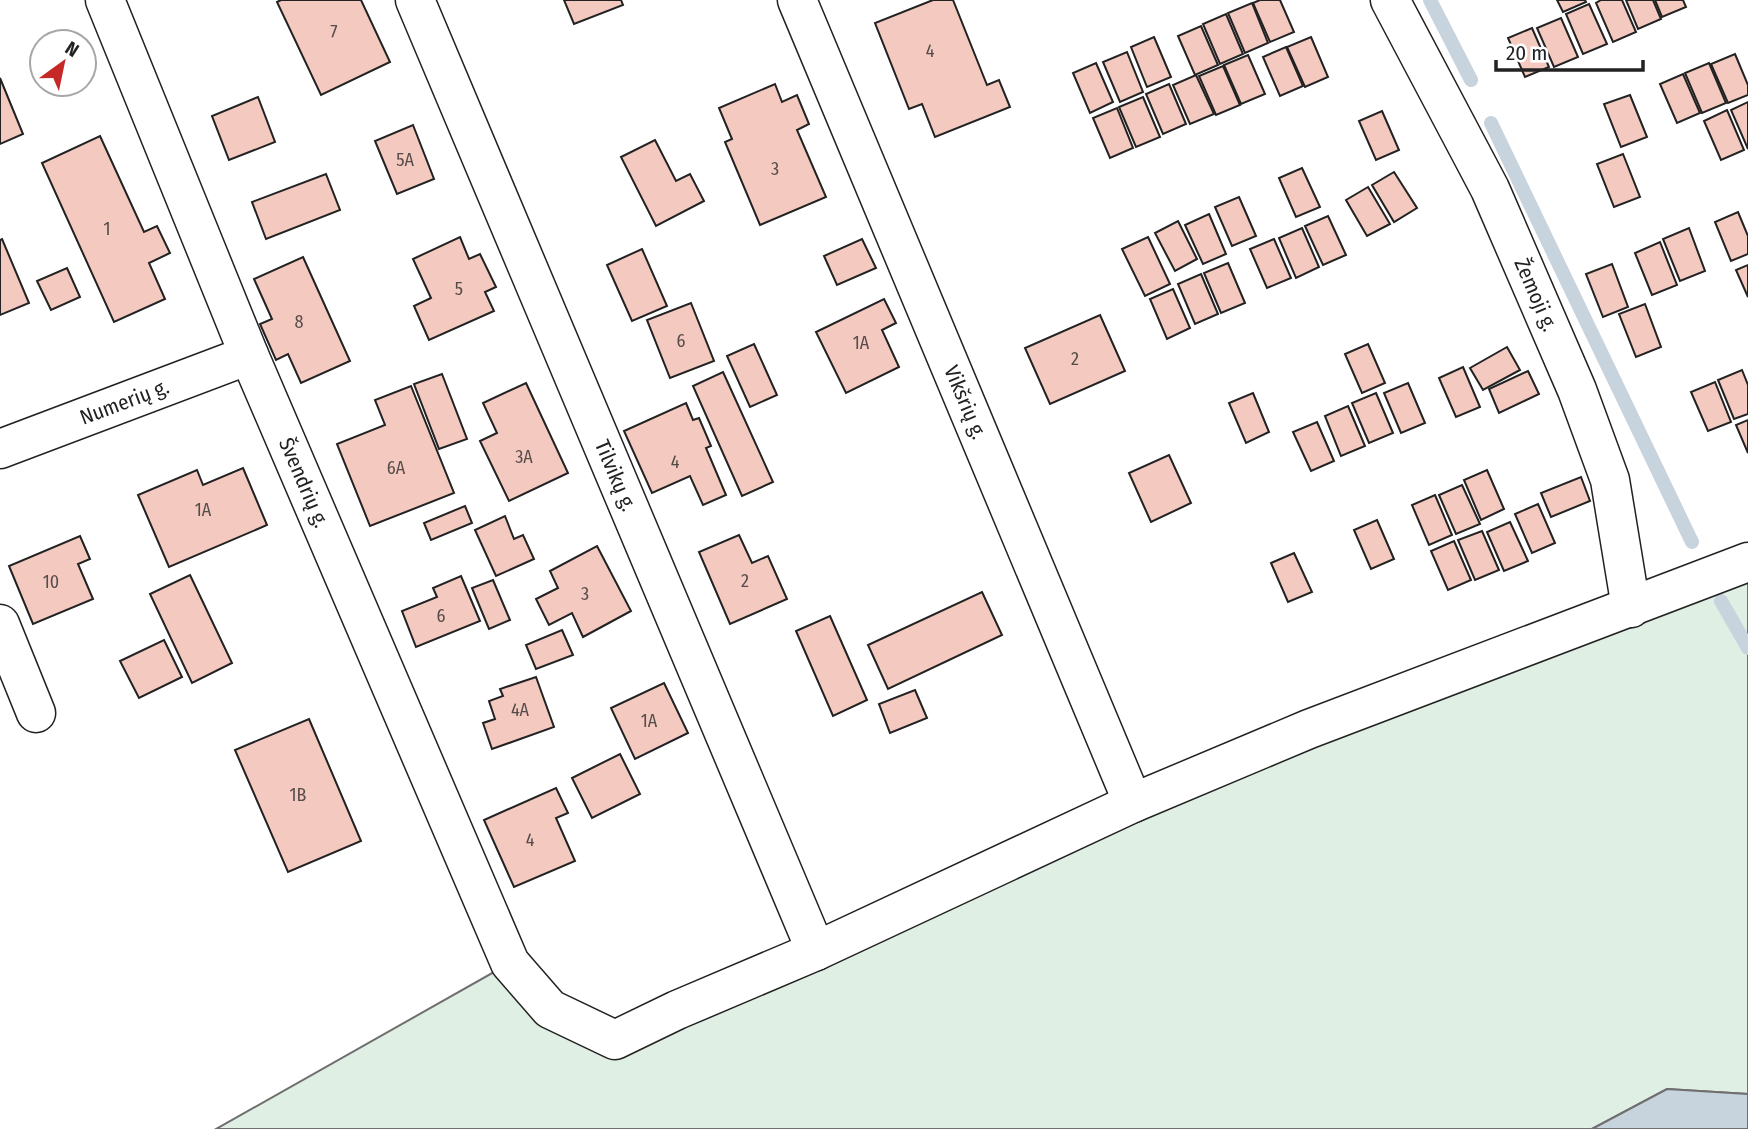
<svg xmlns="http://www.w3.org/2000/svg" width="1748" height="1129" viewBox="0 0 1748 1129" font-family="'Fira Sans Condensed',sans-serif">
<rect width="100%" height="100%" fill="#fff"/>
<path fill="#e0efe3" stroke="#6f6f6f" stroke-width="2" d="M1748,562V1094L1667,1089L1592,1129H216L510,963L615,1040Z"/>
<path fill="#c7d3dd" stroke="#6f6f6f" stroke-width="2" d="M1667,1089L1748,1094V1129H1592Z"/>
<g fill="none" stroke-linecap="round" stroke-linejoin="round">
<g stroke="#c7d3dd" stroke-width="14">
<path d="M1430,0L1471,80"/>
<path d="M1491,123L1692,542"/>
<path d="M1721,601L1748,648"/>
</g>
</g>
<g fill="#f3c9c0" stroke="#222" stroke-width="2">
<path d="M281,0H361L390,62L321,95L277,2Z"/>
<path d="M564,0H621L623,5L574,24Z"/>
<path d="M933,0H953L987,85L999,80L1010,107L935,137L922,104L909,109L875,23Z"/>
<path d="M1260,0H1280L1294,32L1270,42L1253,3Z"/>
<path d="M1557,0H1585L1586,2L1563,12Z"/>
<path d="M1601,0H1622L1636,32L1613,42L1596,3Z"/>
<path d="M1626,0H1653L1661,19L1638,29Z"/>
<path d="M1655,0H1683L1686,7L1662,17Z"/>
<path d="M1252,3L1268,43L1245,53L1228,13Z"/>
<path d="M1589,4L1607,44L1583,54L1566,14Z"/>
<path d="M1226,14L1243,54L1220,64L1203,24Z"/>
<path d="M1561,18L1578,57L1554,67L1537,28Z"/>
<path d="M1201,26L1218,65L1195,75L1178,36Z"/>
<path d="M1532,28L1549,67L1525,77L1508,38Z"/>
<path d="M1154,37L1171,77L1147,87L1131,47Z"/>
<path d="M1311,37L1328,77L1305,87L1287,47Z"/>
<path d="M1286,47L1303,86L1280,96L1263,57Z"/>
<path d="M1127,52L1143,92L1120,102L1103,62Z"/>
<path d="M1735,54L1748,85V95L1728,103L1711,64Z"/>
<path d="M1248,55L1265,94L1241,104L1224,65Z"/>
<path d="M1096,63L1113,102L1090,113L1073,73Z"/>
<path d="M1709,63L1726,103L1702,113L1685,73Z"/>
<path d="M1223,66L1240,105L1216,115L1199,76Z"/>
<path d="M1683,74L1700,113L1677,123L1660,84Z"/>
<path d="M1196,75L1214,114L1190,124L1173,85Z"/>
<path d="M0,78L23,134L0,144Z"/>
<path d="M775,84L782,102L797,95L809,124L797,130L826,197L760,225L725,142L732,139L719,108Z"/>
<path d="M1169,84L1186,124L1163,134L1146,94Z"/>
<path d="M1630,95L1647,137L1621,147L1604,104Z"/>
<path d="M258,97L275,142L229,160L212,116Z"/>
<path d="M1143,97L1160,137L1136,147L1119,107Z"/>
<path d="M1748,102V149L1731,110Z"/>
<path d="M1117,108L1133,148L1110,158L1093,118Z"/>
<path d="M1727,110L1744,150L1721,160L1704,121Z"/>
<path d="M1382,111L1399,150L1376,160L1359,121Z"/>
<path d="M413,125L434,179L397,194L375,141Z"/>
<path d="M100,136L144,232L157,226L170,253L149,263L165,299L114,322L42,163Z"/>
<path d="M655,140L676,181L690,174L704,201L656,226L621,157Z"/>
<path d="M1623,154L1640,197L1614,207L1597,164Z"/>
<path d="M1302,168L1320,207L1296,217L1279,178Z"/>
<path d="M1394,172L1417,208L1394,222L1372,185Z"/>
<path d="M326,174L340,210L266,239L252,202Z"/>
<path d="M1368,187L1390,224L1367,236L1346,200Z"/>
<path d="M1239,197L1256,236L1232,246L1215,207Z"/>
<path d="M1738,212L1748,236V254L1731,261L1715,222Z"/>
<path d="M1209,214L1226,254L1203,264L1185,225Z"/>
<path d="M1328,216L1346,255L1323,265L1305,226Z"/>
<path d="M1178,221L1197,259L1175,271L1155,233Z"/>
<path d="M1302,228L1319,267L1296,278L1279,238Z"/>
<path d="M1689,228L1705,271L1680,281L1663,239Z"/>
<path d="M460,237L469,259L480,254L496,287L485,292L494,311L429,340L414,306L431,298L413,259Z"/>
<path d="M1148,237L1170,284L1145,296L1122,249Z"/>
<path d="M2,239L29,303L0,315V240Z"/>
<path d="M862,239L876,268L837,285L824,256Z"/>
<path d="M1274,239L1291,278L1267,288L1250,249Z"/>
<path d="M1660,242L1677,285L1652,295L1635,253Z"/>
<path d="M642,249L667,306L632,321L607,265Z"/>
<path d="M303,257L350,361L301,383L288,354L276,360L260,324L272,319L254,279Z"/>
<path d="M1228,263L1245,303L1221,313L1204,273Z"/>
<path d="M1612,264L1628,307L1603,317L1586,274Z"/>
<path d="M1748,265V297L1736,270Z"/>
<path d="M67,268L80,297L51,310L37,281Z"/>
<path d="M1201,274L1218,314L1195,324L1178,284Z"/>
<path d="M1173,289L1190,328L1167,339L1150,299Z"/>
<path d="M884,299L896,323L882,330L899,367L846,393L816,332Z"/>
<path d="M691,303L714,361L670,378L647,320Z"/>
<path d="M1645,304L1661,347L1636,357L1619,314Z"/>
<path d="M1100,315L1125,371L1050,404L1025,348Z"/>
<path d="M754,344L777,395L750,407L727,356Z"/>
<path d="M1368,344L1385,383L1362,393L1345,354Z"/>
<path d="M1507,347L1520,370L1483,390L1470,368Z"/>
<path d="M1463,367L1480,407L1456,417L1439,378Z"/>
<path d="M1742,370L1748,385V414L1734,419L1718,380Z"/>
<path d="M1528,371L1539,394L1499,413L1489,389Z"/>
<path d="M723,372L773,482L742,496L693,386Z"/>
<path d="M442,374L467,439L439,449L414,384Z"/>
<path d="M1715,382L1731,422L1708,431L1691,392Z"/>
<path d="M526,383L568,473L509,501L480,441L497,433L483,403Z"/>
<path d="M1408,383L1425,423L1401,433L1384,393Z"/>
<path d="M411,386L454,493L370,526L337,444L385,425L375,400Z"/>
<path d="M1253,393L1269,432L1246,443L1229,403Z"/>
<path d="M1376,393L1393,433L1369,443L1352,403Z"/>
<path d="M686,403L693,420L699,418L711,446L706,448L726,495L703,505L690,476L652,493L624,431Z"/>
<path d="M1348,406L1365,446L1341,456L1325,416Z"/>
<path d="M1748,420V453L1736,425Z"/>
<path d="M1317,422L1334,461L1311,471L1293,432Z"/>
<path d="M1169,455L1191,503L1151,522L1129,473Z"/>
<path d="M243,468L267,525L169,567L138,495L197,470L203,485Z"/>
<path d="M1487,470L1504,509L1481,520L1464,480Z"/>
<path d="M1581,477L1590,501L1551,517L1541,493Z"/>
<path d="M1462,485L1480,524L1456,534L1439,495Z"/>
<path d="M1435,495L1452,535L1429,545L1412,505Z"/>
<path d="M1538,504L1555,543L1532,553L1515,514Z"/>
<path d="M465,506L472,523L431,540L424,523Z"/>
<path d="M505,516L514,539L523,535L534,559L496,576L475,530Z"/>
<path d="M1377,520L1394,559L1371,569L1354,530Z"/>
<path d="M1510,522L1528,561L1504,571L1487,532Z"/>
<path d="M1482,531L1499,570L1475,580L1458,540Z"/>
<path d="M739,535L752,563L768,556L787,599L730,624L699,552Z"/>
<path d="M80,536L90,559L78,564L93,599L33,624L9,566Z"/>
<path d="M1454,541L1471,580L1448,590L1431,551Z"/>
<path d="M597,546L631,611L583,637L572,613L549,625L536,599L558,588L550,571Z"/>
<path d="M1294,553L1312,592L1288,602L1271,563Z"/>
<path d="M190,575L232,663L192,683L150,594Z"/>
<path d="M461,576L480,621L416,647L402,611L437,597L433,588Z"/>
<path d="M493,580L510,620L489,629L472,588Z"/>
<path d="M982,592L1002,635L888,689L868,645Z"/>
<path d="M830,616L867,700L833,716L796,631Z"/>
<path d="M562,630L573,655L536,669L526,645Z"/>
<path d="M164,640L182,677L139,698L120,661Z"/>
<path d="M536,677L554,727L492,749L483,723L495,719L489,701L503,696L500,689Z"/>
<path d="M664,683L688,733L635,759L611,708Z"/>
<path d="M915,690L927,718L890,733L879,704Z"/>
<path d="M309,719L361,841L288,872L235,750Z"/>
<path d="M620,754L640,794L592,818L572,778Z"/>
<path d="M556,788L568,813L556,818L575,861L514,887L484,820Z"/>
</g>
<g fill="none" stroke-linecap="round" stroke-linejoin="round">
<g stroke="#222" stroke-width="41">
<g id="minor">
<path id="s1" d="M105,0L249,355L510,963L550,1009L615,1040L677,1010L816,951L1133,803L1309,729L1748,562"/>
<path id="s2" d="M415,0L816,951"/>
<path id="s3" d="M797,0L1133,803"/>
<path id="s4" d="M1390,0L1490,189L1577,390L1610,480L1631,608"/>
<path id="s5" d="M0,449L249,355"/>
<path d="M0,624L36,713"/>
</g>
</g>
<use href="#minor" stroke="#fff" stroke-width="38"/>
</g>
<g text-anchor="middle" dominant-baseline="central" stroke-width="5" stroke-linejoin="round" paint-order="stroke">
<g font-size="18" fill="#564c4a">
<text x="334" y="32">7</text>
<text x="930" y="51">4</text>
<text x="405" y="160">5A</text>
<text x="775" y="169">3</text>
<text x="107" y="229">1</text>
<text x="459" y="289">5</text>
<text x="299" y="322">8</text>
<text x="681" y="341">6</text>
<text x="861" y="343">1A</text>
<text x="1075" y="359">2</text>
<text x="524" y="457">3A</text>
<text x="675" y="462">4</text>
<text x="396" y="468">6A</text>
<text x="203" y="510">1A</text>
<text x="745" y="581">2</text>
<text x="51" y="582">10</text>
<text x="585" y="594">3</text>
<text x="441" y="616">6</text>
<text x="520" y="710">4A</text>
<text x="649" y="721">1A</text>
<text x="298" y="795">1B</text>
<text x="530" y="840">4</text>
</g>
<g font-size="21" fill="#222" stroke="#fff">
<text stroke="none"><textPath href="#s4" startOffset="329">Žemoji g.</textPath></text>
<text stroke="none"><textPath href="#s3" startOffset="436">Vikšrių g.</textPath></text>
<text stroke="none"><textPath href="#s5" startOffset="133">Numerių g.</textPath></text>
<text stroke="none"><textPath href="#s2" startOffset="516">Tilvikų g.</textPath></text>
<text stroke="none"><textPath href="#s1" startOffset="522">Švendrių g.</textPath></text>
</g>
</g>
<g transform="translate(63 63) rotate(33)"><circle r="33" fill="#ffffff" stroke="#a7a7a7" stroke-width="2"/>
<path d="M0-5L12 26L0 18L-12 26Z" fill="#c62828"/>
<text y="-10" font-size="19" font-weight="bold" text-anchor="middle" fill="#222222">N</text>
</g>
<path d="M1496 60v10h147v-10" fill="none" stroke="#222222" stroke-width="3.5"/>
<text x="1506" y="60" font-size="21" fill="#222222" stroke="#ffffff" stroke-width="5" paint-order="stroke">20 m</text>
</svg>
